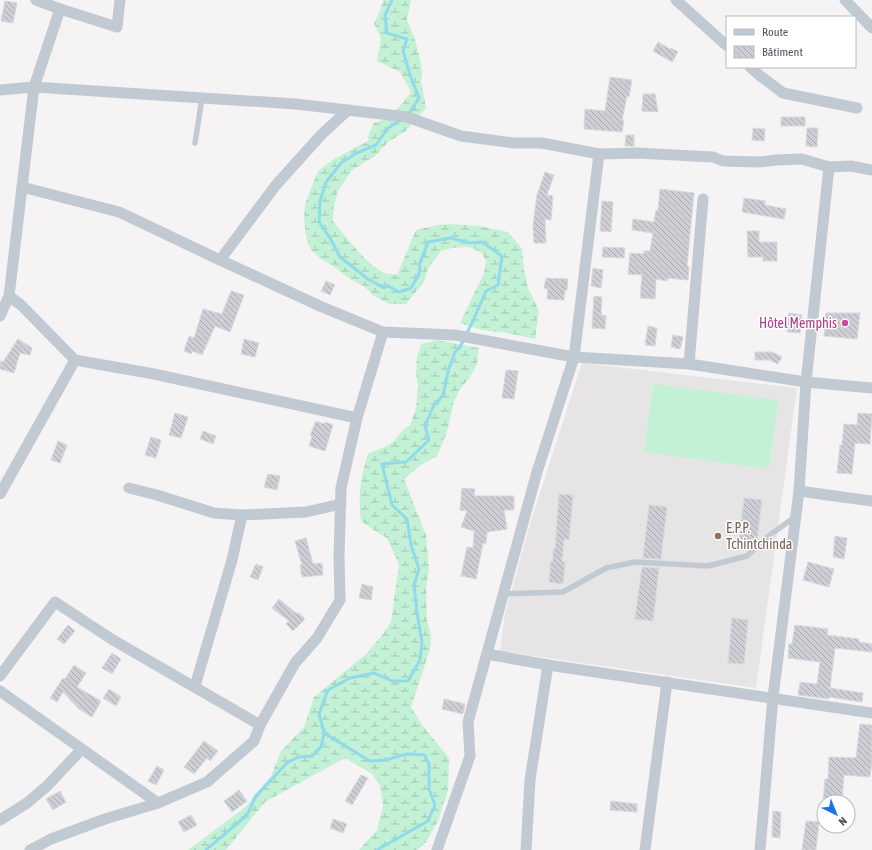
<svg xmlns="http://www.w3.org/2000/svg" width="872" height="850" viewBox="0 0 872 850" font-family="'Asap Condensed',sans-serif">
<defs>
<pattern id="wetland-marsh" width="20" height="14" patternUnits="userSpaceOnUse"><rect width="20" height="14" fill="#c3f1d5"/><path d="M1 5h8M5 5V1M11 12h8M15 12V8" fill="none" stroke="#a0c6b0"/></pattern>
<pattern id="building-back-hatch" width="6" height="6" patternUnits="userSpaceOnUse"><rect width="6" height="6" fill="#cdcfd5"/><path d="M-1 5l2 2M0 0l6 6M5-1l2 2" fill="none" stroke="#a8abb0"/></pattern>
</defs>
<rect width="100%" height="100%" fill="#f5f3f3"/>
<path fill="#e6e4e5" d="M582,363L797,388L756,688L500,651L505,614L530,524Z"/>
<g fill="url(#wetland-marsh)">
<path d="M383,0H411L407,20L415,40L420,59L422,72L421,82L426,108L406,131L388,142L375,156L352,170L338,191L334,206L333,221C348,239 363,261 384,273C388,274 393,274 397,275L416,230L438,225L452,224L479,226L508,232L522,249L524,269L528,288L539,311L535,339L508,333L482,330L460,323L484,273L486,261L482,253L470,247L452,248L441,251L428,269L424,282L406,304H389L374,296L365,287L352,280L330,264L321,259L312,251L307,241L304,221L305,204L318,171L334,159L368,141L369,133L374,123C392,118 400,107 411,92L400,72L377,61L381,39L374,23L380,11Z"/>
<path d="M437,340L479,348L477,364L470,377L460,389L454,401L447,432L437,456L421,465L404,479L426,535L429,569L426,588L427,620L431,636L430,649L411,707L422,725L449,758L448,790L438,821L426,842L417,850H359L377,830L383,806L380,785L372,774L345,758L265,802L226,850H188L248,805L253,797L271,776L281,751L304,727L314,697L366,654L383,634L391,622L399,564L387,538L378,533L361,521C358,493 360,480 368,454L391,444L404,429L410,425L412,420L416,408L418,387L416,373L417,357L421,344Z"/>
</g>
<path fill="#c3f1d5" d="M653,384L778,400L769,469L644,452Z"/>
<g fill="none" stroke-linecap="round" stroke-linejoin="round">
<g stroke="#90daee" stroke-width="3">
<path d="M392,0L385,15L387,33L407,39L403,51L410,75L419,98L408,115"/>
<path d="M206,850L247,815L256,796L287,763L298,757L312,756L321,747L324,733"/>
<path d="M377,850L428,821L435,805L429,789V764L425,755L407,754L385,760L370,761L324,733L319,714L328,690L350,678L374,673L392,681H408L420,660L422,642L417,613L414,585L419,569L411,545L407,519L392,505L382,464L406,462L429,440L425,426L433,407L443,395L449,368L455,352L460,347L472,323L486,291L498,285L502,256L482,242L471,243L450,238L428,242L420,263L419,274L411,288L399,292L388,286L384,288L368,279L340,257L330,238L319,222L320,201L326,182L342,162L357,153L376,145L388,128L401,120"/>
</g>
</g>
<g fill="url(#building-back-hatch)" stroke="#d7d9de">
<path d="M5,1L17,3L13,23L1,21Z"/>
<path d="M658,42L670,49L671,48L678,52L672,62L653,51Z"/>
<path d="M610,77L632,80L629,97L627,96L622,120H624L622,132L584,129L585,109L605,111Z"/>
<path d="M643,94H655L658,112L642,111Z"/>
<rect x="781" y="117" width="24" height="9"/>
<path d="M753,128L765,129L764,141L752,140Z"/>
<path d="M807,128H818L817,147L806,146Z"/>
<path d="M626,135H634V146H625Z"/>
<path d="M545,172L554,175L547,195L553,196L551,220L545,219L546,243H534L533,225L537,195Z"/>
<path d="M660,189L694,193L687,266L689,267L688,280L668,278L667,281L656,279L655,299L640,298L642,275L628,274L630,253L644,254V251H650L653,233L632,230L633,219L654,222L656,210L658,211Z"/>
<path d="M744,198L765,201V205L786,209L784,219L742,212Z"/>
<path d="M602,201L613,202L611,232L600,231Z"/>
<path d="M747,231H759V242H777V261H763V257H748Z"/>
<path d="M603,247L625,248L624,258L602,257Z"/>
<path d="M593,268L603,270L601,288L591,286Z"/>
<path d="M546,278L568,279L567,290H565L564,300L547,299L548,289L544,288Z"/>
<path d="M326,281L335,285L330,295L321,291Z"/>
<path d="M231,291L244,295L230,332L215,326L202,355L192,351L191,354L184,351L189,336L194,338L203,309L222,314Z"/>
<path d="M594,296L602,297L601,315L606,316L605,329L592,328Z"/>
<path d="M789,313L802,315L800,333L787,332Z"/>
<path d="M826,313H860L857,339L824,336Z"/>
<path d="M648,326L657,328L655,346L645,345Z"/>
<path d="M673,335L683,337L680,349L671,347Z"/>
<path d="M18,339L32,348L30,355L20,353L14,373L0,369V361L3,362Z"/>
<path d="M244,339L259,343L255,357L241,354Z"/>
<path d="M755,352H772L782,357L778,364L769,360H755Z"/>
<path d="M506,370L518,371L514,399L502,398Z"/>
<path d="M175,413L188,417L181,438L169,435Z"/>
<path d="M858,413L872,414L870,444L855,443L852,474L837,473L840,445H842L844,424L857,425Z"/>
<path d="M316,421L324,424L325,422L333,425L325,451L309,446L312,436L310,435Z"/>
<path d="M203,431L216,436L213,444L200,439Z"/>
<path d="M151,437L161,440L156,458L145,455Z"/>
<path d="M58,441L67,445L60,463L51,460Z"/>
<path d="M268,474L280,476L277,490L264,487Z"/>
<path d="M462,488L475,489L474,496H514V510H504L507,529L487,532L486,544L483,543L476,579L461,576L467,547L473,548L474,531L461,527L467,511L460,510Z"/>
<path d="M559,494L573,495L569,540L564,539L562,562H565L563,584L549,582L551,561H553V549H555Z"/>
<path d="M744,498L762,500L757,541L754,543L739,542Z"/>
<path d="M649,505L667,507L661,559L643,558Z"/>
<path d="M835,536L847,538L844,559L833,557Z"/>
<path d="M306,538L313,564L322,563L323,575L302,577L300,565H302L295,541Z"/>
<path d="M808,562L834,569L829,587L803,580Z"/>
<path d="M256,564L263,567L258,580L250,577Z"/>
<path d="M642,567L659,568L653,621L635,619Z"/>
<path d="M362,584L373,587L371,600L359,598Z"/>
<path d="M279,599L297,614L298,612L305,619L293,631L286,624L289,621L272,608Z"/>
<path d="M732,618L748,620L744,664L728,663Z"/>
<path d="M68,625L75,631L64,644L57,639Z"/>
<path d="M795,625L828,629L827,635L859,639V642L872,644V652L835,648L830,688L863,693L862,702L829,697V699L798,695L800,682L817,684L820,662L788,658L789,644H792Z"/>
<path d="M112,653L121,659L112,674L102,668Z"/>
<path d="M74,665L86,673L77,687L101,701L92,717L79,709L63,692L57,702L50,698L63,678L65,679Z"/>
<path d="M109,689L121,697L116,706L103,698Z"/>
<path d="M444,699L465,704L463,714L442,709Z"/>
<path d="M860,724L872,725V762L870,777L844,775L842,802H823L825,779H828L829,757L856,758Z"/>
<path d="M204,741L218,751L210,761L207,758L194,774L184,767Z"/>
<path d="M157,766L164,770L156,785L148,781Z"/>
<path d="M361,775L368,778L352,805L345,801Z"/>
<path d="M239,790L247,801L232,812L224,801Z"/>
<path d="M60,791L66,802L53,810L46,799Z"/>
<path d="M611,801L637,804V812L610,810Z"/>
<path d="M773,811L781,812L780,838L772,837Z"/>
<path d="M191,815L197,825L184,832L178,822Z"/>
<path d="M333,819L347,824L343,833L330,828Z"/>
<path d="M806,821L819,822L816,850H802Z"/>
</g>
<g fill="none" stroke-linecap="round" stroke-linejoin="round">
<g stroke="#c1cad2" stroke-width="5.5">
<path d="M195,143L202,98"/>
<path d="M504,594L563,592L606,568L635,562L708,566L747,556L771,534L795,517"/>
</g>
<g stroke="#c1cad2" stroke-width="11">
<path d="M36,0L60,9L34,87L296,104L407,117L461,136L514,143H542L599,154L637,153L713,157L723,161L760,162L776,160L802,159L829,167L851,166L872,170"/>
<path d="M676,0L727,46"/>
<path d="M845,0L872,28"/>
<path d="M60,9L117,27L120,0"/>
<path d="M750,67L759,75L783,93L857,108"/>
<path d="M0,90L34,87L9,296L0,316"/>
<path d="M22,187L119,212L220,260L322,307L383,332L455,335L574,357L689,364L806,382L872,388"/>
<path d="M220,260L276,185L321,135L348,110"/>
<path d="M9,296L21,305L75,360L154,374L357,418"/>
<path d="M689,364L703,199"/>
<path d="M129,488L157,495L214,513L242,515L306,512L341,504"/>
<path d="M799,491L872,501"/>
<path d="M0,494L75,360"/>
<path d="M487,654L548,665L872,713"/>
<path d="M0,676L55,602L113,640L260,725"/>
<path d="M195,686L232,560L242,515"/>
<path d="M0,691L158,803"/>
<path d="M0,820L27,803L47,786L81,750"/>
<path d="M30,850L51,839L105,819L158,803L207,782L254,741L260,725L295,663L317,638L340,600L339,557L341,488L357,418L383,332"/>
<path d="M437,850L470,756L468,722L537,472L574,357L599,154"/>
<path d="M526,850L530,780L548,665"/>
<path d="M645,850L667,682"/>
<path d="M760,850L773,697L799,491L806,382L829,167"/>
</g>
</g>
<circle fill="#d1479c" stroke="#fff" stroke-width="1.5" cx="845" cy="323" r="4"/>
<circle fill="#8d6e63" stroke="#fff" stroke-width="1.5" cx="718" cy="536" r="4"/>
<g text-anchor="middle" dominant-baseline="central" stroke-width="3" stroke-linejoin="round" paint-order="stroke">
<g font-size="14" fill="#b23c85" stroke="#fff" text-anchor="end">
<text x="837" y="323">Hôtel Memphis</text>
</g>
<g font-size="14" fill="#785e54" stroke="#fff" text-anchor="start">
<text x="726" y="528">E.P.P.<tspan x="726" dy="16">Tchintchinda</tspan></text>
</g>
</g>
<rect x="726" y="16" width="130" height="52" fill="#ffffff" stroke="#b7bbc0"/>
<rect x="734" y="29" width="20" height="6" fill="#c1cad2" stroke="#b7bbc0"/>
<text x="762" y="36" font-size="12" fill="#4a5661">Route</text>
<rect x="734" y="46" width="20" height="12" fill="url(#building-back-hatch)" stroke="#b7bbc0"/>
<text x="762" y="56" font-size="12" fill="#4a5661">Bâtiment</text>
<g transform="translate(836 814) rotate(137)"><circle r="19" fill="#ffffff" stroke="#b7bbc0"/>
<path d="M0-3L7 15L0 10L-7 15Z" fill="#1a73e8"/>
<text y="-6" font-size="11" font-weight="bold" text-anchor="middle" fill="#4a5661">N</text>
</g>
</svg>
